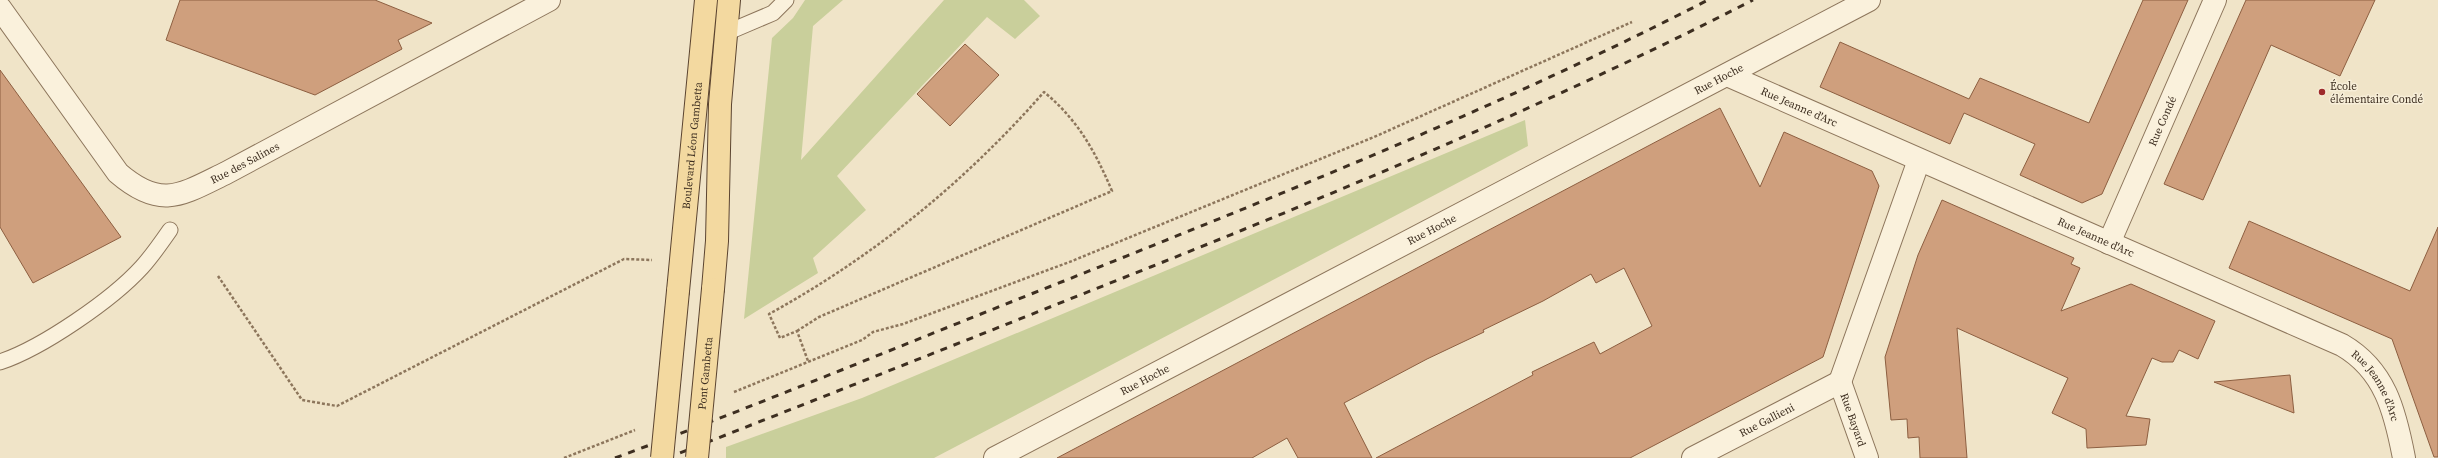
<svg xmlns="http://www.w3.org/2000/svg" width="2438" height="458" viewBox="0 0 2438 458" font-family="'Source Serif 4',serif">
<rect width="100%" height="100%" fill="#f0e4c8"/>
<g fill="#c9cf9b">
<path d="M805,0H843L813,26L801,160L944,0H1024L1040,16L1015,39L987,17L837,176L866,210L813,258L818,273L744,319L772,38L793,18Z"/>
<path d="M1525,120L1528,146L934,458H726V447L862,398Z"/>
</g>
<g fill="#cf9f7d" stroke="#8d5f41">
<path d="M180,0H375L432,23L398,40L402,49L315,95L166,40Z"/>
<path d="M2143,0H2188L2102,194L2082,203L2020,175L2035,144L1964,113L1950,144L1820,87L1840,42L1969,99L1980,78L2089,123Z"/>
<path d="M2246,0H2375L2340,76L2271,45L2203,200L2164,184Z"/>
<path d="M965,44L999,75L950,126L917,94Z"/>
<path d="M0,70L121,237L33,283L0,227Z"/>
<path d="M1720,108L1760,187L1784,132L1872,171L1879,186L1823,357L1630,458H1376L1533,375L1532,372L1594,342L1600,354L1652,326L1624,268L1596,283L1591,274L1543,301L1483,330L1484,332L1427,359L1344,403L1372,458H1298L1287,438L1252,458H1057Z"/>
<path d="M1942,200L2074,258L2071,264L2080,268L2061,311L2131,284L2215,321L2198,359L2179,350L2173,362H2162L2152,358L2126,416L2150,419L2146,445L2087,448L2086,429L2052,413L2068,378L1957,328L1967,458H1920L1919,437L1908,438L1907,419L1891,420L1885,357L1918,255Z"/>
<path d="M2249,221L2410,291L2438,227V457H2434L2392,339L2229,268Z"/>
<path d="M2290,375L2294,413L2214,382Z"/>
</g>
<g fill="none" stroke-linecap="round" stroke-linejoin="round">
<g stroke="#8d765c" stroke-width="17">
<g id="service">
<path d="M726,33L773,13L786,0"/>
<path d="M0,362C42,348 112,300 142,267C152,256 161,243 170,230"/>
</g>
</g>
<g stroke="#8d765c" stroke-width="24">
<g id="minor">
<path id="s1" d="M0,8L118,173C161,210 181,195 226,173L549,0"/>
<path id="s2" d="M1727,75L2342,345C2385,370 2395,411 2404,458"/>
<path id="s3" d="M2109,243L2215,0"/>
<path d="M1840,382L1919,160"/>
<path id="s4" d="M1840,382L1867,458"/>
<path id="s5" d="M1693,458L1840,382"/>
</g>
</g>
<g stroke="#8d765c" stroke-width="24">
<g id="tertiary">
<path id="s6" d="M995,458L1869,0"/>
</g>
</g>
<g stroke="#5b4430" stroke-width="24">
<g id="primary">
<path d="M713,289L717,241L720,104L729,0"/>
<path id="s7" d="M678,291L706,0"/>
</g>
</g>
<g stroke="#8d765c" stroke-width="2.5" stroke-dasharray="3 2" stroke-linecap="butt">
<path d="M218,276L302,400L337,406L624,259L652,260"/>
<path d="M797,331L819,317L1112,191C1095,151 1078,120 1044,92C965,182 873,257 769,314L780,338L797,331L808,361"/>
<path d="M734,392L862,340L873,332L903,324L1072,261L1374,137L1632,22"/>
<path d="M564,458L635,430"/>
</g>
<use href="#service" stroke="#faf1dc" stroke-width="15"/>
<use href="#minor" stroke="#faf1dc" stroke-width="22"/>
<use href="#tertiary" stroke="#faf1dc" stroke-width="22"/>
<use href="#primary" stroke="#f3d9a0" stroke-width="22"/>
<g stroke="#3d2e20" stroke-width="3" stroke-dasharray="7 7" stroke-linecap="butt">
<path d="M615,458C766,402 914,340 1064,281C1282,194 1500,107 1708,0"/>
<path d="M667,458C805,404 942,350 1080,295C1308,205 1534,112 1753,0"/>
</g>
<g stroke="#5b4430" stroke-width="24" stroke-linecap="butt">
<g id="primary-bridge">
<path d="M662,458L678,291"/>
<path id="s8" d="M697,458L713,289"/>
</g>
</g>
<use href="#primary-bridge" stroke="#f3d9a0" stroke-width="22"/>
</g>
<circle fill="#9e2a2b" stroke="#f7eed8" stroke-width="1.5" cx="2322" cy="92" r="4"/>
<g text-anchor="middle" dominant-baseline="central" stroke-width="3" stroke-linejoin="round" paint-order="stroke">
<g font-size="11" fill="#3d2e20" stroke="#f7eed8">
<text stroke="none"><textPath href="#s6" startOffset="817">Rue Hoche</textPath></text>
<text stroke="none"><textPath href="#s2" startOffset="79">Rue Jeanne d'Arc</textPath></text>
<text stroke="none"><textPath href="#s3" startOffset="133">Rue Condé</textPath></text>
<text stroke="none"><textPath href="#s7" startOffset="146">Boulevard Léon Gambetta</textPath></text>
<text stroke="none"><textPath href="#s1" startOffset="343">Rue des Salines</textPath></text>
<text stroke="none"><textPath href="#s6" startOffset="493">Rue Hoche</textPath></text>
<text stroke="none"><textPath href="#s2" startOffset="403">Rue Jeanne d'Arc</textPath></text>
<text stroke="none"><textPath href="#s8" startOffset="85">Pont Gambetta</textPath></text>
<text stroke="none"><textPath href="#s6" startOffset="169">Rue Hoche</textPath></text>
<text stroke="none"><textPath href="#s2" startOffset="726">Rue Jeanne d'Arc</textPath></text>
<text stroke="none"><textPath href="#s5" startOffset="83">Rue Gallieni</textPath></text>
<text stroke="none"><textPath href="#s4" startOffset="40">Rue Bayard</textPath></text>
</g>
<g font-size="11" fill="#3d2e20" stroke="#f7eed8" text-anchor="start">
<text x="2330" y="86">École<tspan x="2330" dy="13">élémentaire Condé</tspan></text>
</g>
</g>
</svg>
